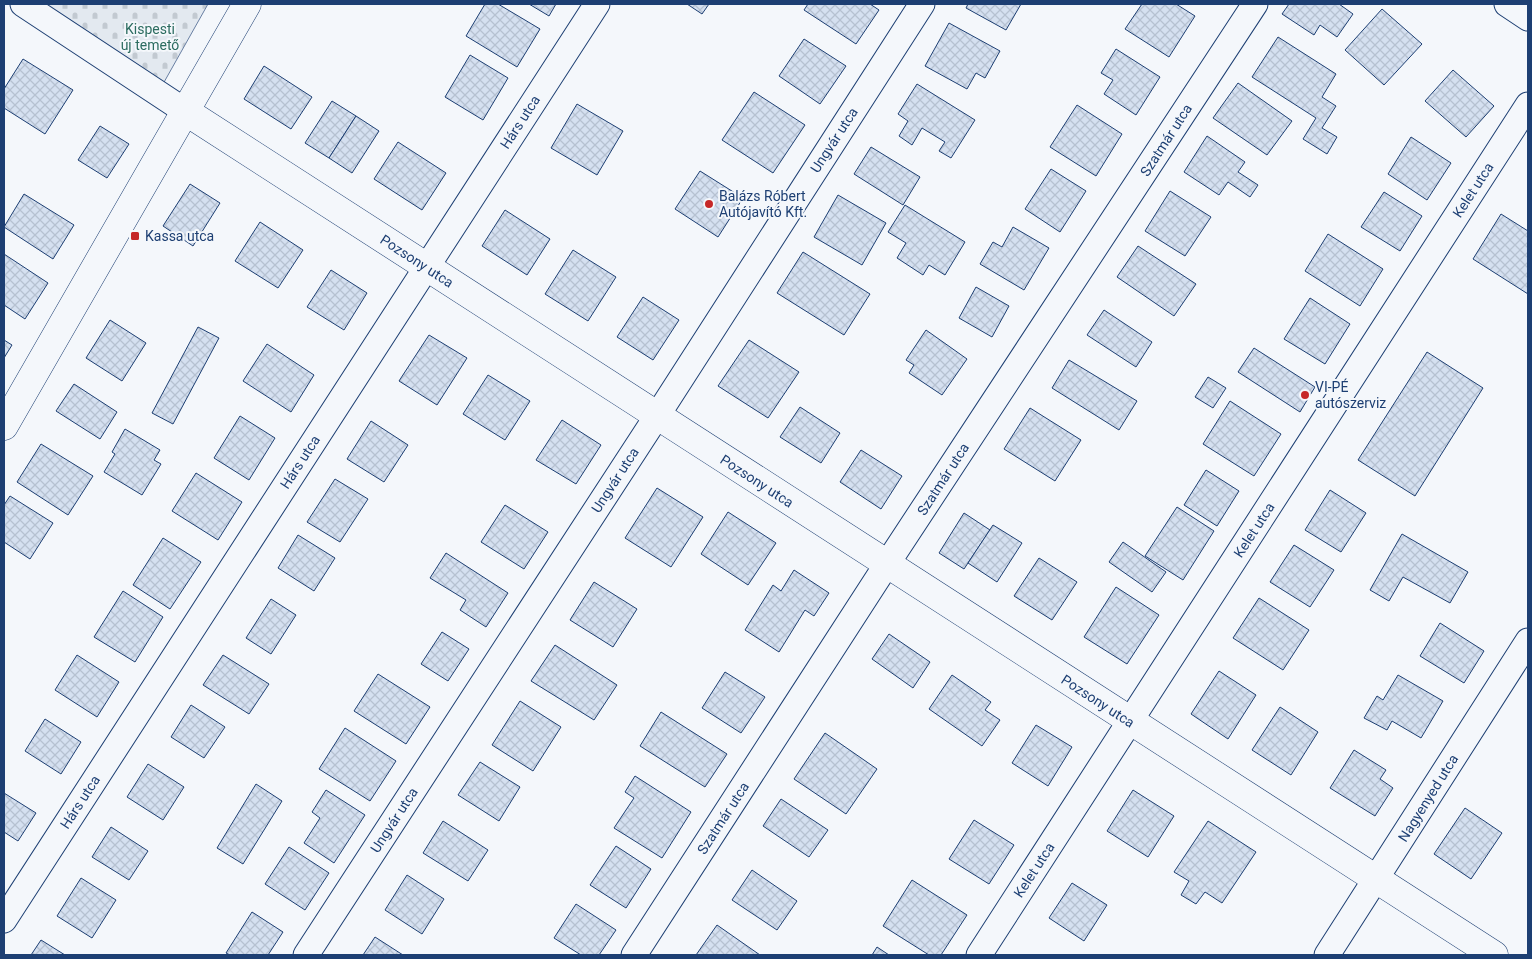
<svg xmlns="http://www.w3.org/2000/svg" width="1532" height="959" viewBox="0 0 1532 959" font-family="Roboto,sans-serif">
<defs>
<pattern id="cemetery-stones" width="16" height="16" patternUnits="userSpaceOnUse" patternTransform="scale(1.25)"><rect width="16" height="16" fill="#e3e9f0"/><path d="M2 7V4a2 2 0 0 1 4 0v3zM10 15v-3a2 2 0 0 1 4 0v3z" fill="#c2c9d1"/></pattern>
<pattern id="building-cross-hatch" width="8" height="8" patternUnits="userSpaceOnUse" patternTransform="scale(1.25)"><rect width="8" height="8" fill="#d5e0f0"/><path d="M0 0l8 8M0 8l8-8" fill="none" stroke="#b6c1d1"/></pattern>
</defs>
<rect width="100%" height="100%" fill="#f4f7fb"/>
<path fill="url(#cemetery-stones)" stroke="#687fa3" d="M35,4H208L163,84Z"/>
<g fill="url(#building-cross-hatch)" stroke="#1d3f73">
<path d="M485,4H498L540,29L517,67L466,36Z"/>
<path d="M529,4H556L549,16Z"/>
<path d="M687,4H709L702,14Z"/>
<path d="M808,4H870L879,10L856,44L804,10Z"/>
<path d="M968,4H1021L1006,30L966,8Z"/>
<path d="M1142,4H1176L1195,16L1169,57L1125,29Z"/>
<path d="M1289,4H1339L1353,14L1337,37L1320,25L1314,35L1282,14Z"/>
<path d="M1382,9L1422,44L1384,85L1345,50Z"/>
<path d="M949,23L1000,51L985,78L976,73L967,89L925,66Z"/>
<path d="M1278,37L1336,74L1322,97L1336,106L1322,128L1337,137L1327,154L1303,139L1316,118L1252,77Z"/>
<path d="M804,39L846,66L820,104L779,76Z"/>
<path d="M1116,49L1160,77L1136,115L1104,94L1113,80L1101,73Z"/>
<path d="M470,55L508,78L483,120L445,97Z"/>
<path d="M23,59L73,90L45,134L4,108V89Z"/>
<path d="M264,66L312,97L291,129L244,99Z"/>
<path d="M1453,70L1494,106L1466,137L1425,101Z"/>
<path d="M1238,83L1292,121L1267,155L1213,118Z"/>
<path d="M917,84L975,120L951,158L939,151L945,142L922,128L912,145L899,136L908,121L898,114Z"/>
<path d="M754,92L805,125L773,173L722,140Z"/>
<path d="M332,101L356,116L329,158L305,143Z"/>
<path d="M577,104L623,131L597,175L551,148Z"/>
<path d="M1077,105L1122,134L1096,176L1050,147Z"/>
<path d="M356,116L379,131L352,173L329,158Z"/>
<path d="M100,126L129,144L107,178L78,160Z"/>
<path d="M1207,136L1245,162L1238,172L1258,185L1250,197L1228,182L1219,195L1184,172Z"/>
<path d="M1411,137L1451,163L1427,200L1388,174Z"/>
<path d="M398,142L446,173L422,210L374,179Z"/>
<path d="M871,147L920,177L903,205L854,174Z"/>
<path d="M1051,169L1086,191L1060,232L1025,209Z"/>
<path d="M700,171L743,198L718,237L675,209Z"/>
<path d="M190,184L220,203L193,246L163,226Z"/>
<path d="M1170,191L1211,217L1185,256L1145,231Z"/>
<path d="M1384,192L1422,216L1400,251L1361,227Z"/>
<path d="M24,194L74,225L53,259L4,227Z"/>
<path d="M838,195L886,223L862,265L814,237Z"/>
<path d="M905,205L965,242L945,275L929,265L923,275L897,258L906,243L888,232Z"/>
<path d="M505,210L550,239L527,275L482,246Z"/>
<path d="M1501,214L1528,231V294L1473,259Z"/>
<path d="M260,222L303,250L278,288L235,261Z"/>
<path d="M1013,227L1049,248L1024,290L980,264L993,242L1002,247Z"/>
<path d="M1328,234L1383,269L1360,306L1305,271Z"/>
<path d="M1138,246L1196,284L1174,316L1117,277Z"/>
<path d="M573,250L616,277L588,321L545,294Z"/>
<path d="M803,252L870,294L844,335L777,293Z"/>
<path d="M4,254L48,283L25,319L4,305Z"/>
<path d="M331,270L367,293L344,330L307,307Z"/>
<path d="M976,287L1009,306L992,337L959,318Z"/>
<path d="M643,297L679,320L653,360L617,337Z"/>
<path d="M1310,298L1350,324L1325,364L1284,339Z"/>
<path d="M1104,310L1152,342L1136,367L1087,335Z"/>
<path d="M110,320L146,343L122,381L86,358Z"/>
<path d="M198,327L219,338L173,424L152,413Z"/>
<path d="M926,330L967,359L942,395L909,373L914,365L906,360Z"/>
<path d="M429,335L467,358L437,405L399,381Z"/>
<path d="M4,340L12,345L4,358Z"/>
<path d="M749,340L799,372L768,418L718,386Z"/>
<path d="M267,344L314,375L291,412L243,381Z"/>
<path d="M1254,348L1315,387L1300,412L1238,372Z"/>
<path d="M1427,352L1483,388L1415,496L1358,460Z"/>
<path d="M1069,360L1137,401L1119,430L1052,388Z"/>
<path d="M488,375L530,401L505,440L463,414Z"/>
<path d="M1208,377L1226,388L1213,408L1195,397Z"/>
<path d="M74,384L117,412L100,439L56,411Z"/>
<path d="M1230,401L1281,434L1254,476L1203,444Z"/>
<path d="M800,407L840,433L821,463L780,437Z"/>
<path d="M1030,408L1081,440L1055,481L1004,449Z"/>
<path d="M240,416L275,438L249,480L214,458Z"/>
<path d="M562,420L601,445L576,484L536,460Z"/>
<path d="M371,421L408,445L384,482L347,459Z"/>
<path d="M125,429L160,450L154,460L161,464L142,495L104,472L115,454L112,452Z"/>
<path d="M41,444L93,476L68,515L17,482Z"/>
<path d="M861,450L902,476L881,509L840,482Z"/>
<path d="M1206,470L1239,491L1217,526L1184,505Z"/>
<path d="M196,473L242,502L218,540L172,511Z"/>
<path d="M335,479L368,499L340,542L307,522Z"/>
<path d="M657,488L703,517L671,567L625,538Z"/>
<path d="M1330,490L1366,513L1341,552L1305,530Z"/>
<path d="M10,496L53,523L30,559L4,542V505Z"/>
<path d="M505,505L548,532L524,569L481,542Z"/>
<path d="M1177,507L1214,531L1183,580L1145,556Z"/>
<path d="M728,512L776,543L748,585L701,554Z"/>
<path d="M964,513L990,530L964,569L939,553Z"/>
<path d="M993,525L1022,543L997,582L968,563Z"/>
<path d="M1402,534L1468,572L1450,603L1403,577L1389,601L1370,590Z"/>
<path d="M298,535L335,558L314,591L278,568Z"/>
<path d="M163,538L201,562L170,609L133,585Z"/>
<path d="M1123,542L1166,572L1152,592L1109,562Z"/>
<path d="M1294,545L1334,570L1310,607L1270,582Z"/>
<path d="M446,553L508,593L486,627L460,610L466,600L430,578Z"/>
<path d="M1039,558L1077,582L1052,620L1014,596Z"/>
<path d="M794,570L829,593L814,616L805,610L779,652L745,630L773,585L781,591Z"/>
<path d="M594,582L637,609L613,647L570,620Z"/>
<path d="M1116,587L1159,615L1127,664L1084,637Z"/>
<path d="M123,591L163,617L135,662L94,637Z"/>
<path d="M1259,598L1309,630L1283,670L1233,638Z"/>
<path d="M271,599L296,615L271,654L246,638Z"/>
<path d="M1440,623L1484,651L1464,683L1420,656Z"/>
<path d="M442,632L469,649L448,681L421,664Z"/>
<path d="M889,634L930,662L913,688L872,659Z"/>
<path d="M555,645L617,685L594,720L531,681Z"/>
<path d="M77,655L119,682L97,717L55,690Z"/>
<path d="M223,655L269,684L249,714L203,685Z"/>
<path d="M1219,671L1256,695L1228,739L1191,714Z"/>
<path d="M725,672L765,697L741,733L702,708Z"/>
<path d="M378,674L430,707L406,744L354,711Z"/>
<path d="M952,675L991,702L985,710L1000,720L982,746L929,709Z"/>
<path d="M1398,675L1443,701L1421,738L1392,721L1387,730L1364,718L1377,696L1383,700Z"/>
<path d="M520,701L561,727L533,771L492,745Z"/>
<path d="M191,705L225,727L204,758L171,737Z"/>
<path d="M1280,707L1318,732L1291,775L1252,750Z"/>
<path d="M661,712L727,754L705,787L640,746Z"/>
<path d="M45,719L81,742L61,774L25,751Z"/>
<path d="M1036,725L1072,747L1048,786L1012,763Z"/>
<path d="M345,728L396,761L370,801L319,769Z"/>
<path d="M825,733L877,769L846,814L794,779Z"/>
<path d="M1354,750L1386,770L1380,779L1393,788L1375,816L1330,788Z"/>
<path d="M480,762L520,787L499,821L458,795Z"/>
<path d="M148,764L184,787L163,820L127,797Z"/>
<path d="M635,776L691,812L662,858L614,828L634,798L625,792Z"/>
<path d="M256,784L282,801L243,864L217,848Z"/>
<path d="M326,790L365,815L334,863L304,843L320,818L312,812Z"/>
<path d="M1133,790L1174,816L1148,857L1107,831Z"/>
<path d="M4,793L36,813L18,841L4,832Z"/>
<path d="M781,799L828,830L809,857L763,826Z"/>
<path d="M1465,808L1502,833L1471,879L1434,854Z"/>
<path d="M974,820L1014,845L989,884L949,859Z"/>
<path d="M443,821L488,850L468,881L423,853Z"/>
<path d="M1208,821L1256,852L1222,903L1205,892L1196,904L1181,895L1189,881L1174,872Z"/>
<path d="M111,827L148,851L129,880L92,857Z"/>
<path d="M616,846L651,869L626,908L590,885Z"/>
<path d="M289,847L329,873L305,910L265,884Z"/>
<path d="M752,870L797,901L777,930L732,900Z"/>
<path d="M407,875L444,899L422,934L385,910Z"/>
<path d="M81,878L116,900L92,938L57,916Z"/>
<path d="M912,880L967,915L941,955H929L883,926Z"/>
<path d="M1072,883L1107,905L1084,941L1049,918Z"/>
<path d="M576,904L616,930L599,955H581L554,938Z"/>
<path d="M252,912L283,932L268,955H230L226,953Z"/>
<path d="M717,925L760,955H696Z"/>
<path d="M375,937L403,955H363Z"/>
<path d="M41,940L65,955H31Z"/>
<path d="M877,947L889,955H872Z"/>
</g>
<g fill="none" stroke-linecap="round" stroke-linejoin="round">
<g stroke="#1d3f73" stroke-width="27">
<g id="street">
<path d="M23,4L185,111"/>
<path d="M1507,4L1528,18"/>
<path d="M4,920L597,4"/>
<path d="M306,955L657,416L922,4"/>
<path d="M634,955L887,564L1255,4"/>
<path d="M979,955L1528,105"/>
<path d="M1327,955L1528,641"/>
</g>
</g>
<g stroke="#1d3f73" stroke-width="29">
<g id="secondary">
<path d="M185,111L1494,955"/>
<path d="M4,426L247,4"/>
</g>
</g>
<use href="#street" stroke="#f4f7fb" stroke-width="25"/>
<use href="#secondary" stroke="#f4f7fb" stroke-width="28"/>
</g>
<g fill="#c62828" stroke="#f4f7fb" stroke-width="2">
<circle cx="709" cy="204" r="5"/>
<rect x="130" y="231" width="10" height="10" rx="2.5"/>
<circle cx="1305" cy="395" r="5"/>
</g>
<g text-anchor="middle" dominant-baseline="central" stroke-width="4" stroke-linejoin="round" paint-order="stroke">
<g font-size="14" fill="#2c6c60" stroke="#f4f7fb">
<text x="150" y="29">Kispesti<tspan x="150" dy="16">új temető</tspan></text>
</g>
<g font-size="14" fill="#1d3f73" stroke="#f4f7fb">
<text transform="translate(520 122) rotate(-57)">Hárs utca</text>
<text transform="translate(834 140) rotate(-57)">Ungvár utca</text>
<text transform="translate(1166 140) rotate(-57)">Szatmár utca</text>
<text transform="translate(1473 190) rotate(-57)">Kelet utca</text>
<text transform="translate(417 261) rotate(33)">Pozsony utca</text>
<text transform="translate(300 462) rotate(-57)">Hárs utca</text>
<text transform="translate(943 479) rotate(-57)">Szatmár utca</text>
<text transform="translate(615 480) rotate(-57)">Ungvár utca</text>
<text transform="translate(757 481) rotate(33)">Pozsony utca</text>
<text transform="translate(1254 530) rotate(-57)">Kelet utca</text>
<text transform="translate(1098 701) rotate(33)">Pozsony utca</text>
<text transform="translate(1428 798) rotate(-58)">Nagyenyed utca</text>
<text transform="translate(80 802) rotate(-57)">Hárs utca</text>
<text transform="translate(723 818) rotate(-57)">Szatmár utca</text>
<text transform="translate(394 820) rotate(-57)">Ungvár utca</text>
<text transform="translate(1034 870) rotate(-57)">Kelet utca</text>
</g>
<g font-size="14" fill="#1d3f73" stroke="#f4f7fb" text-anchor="start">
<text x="719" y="196">Balázs Róbert<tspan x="719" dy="16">Autójavító Kft.</tspan></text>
<text x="145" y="236">Kassa utca</text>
<text x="1315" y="387">VI-PÉ<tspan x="1315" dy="16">autószerviz</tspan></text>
</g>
</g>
<rect width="1532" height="959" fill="none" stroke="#1d3f73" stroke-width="10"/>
</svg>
